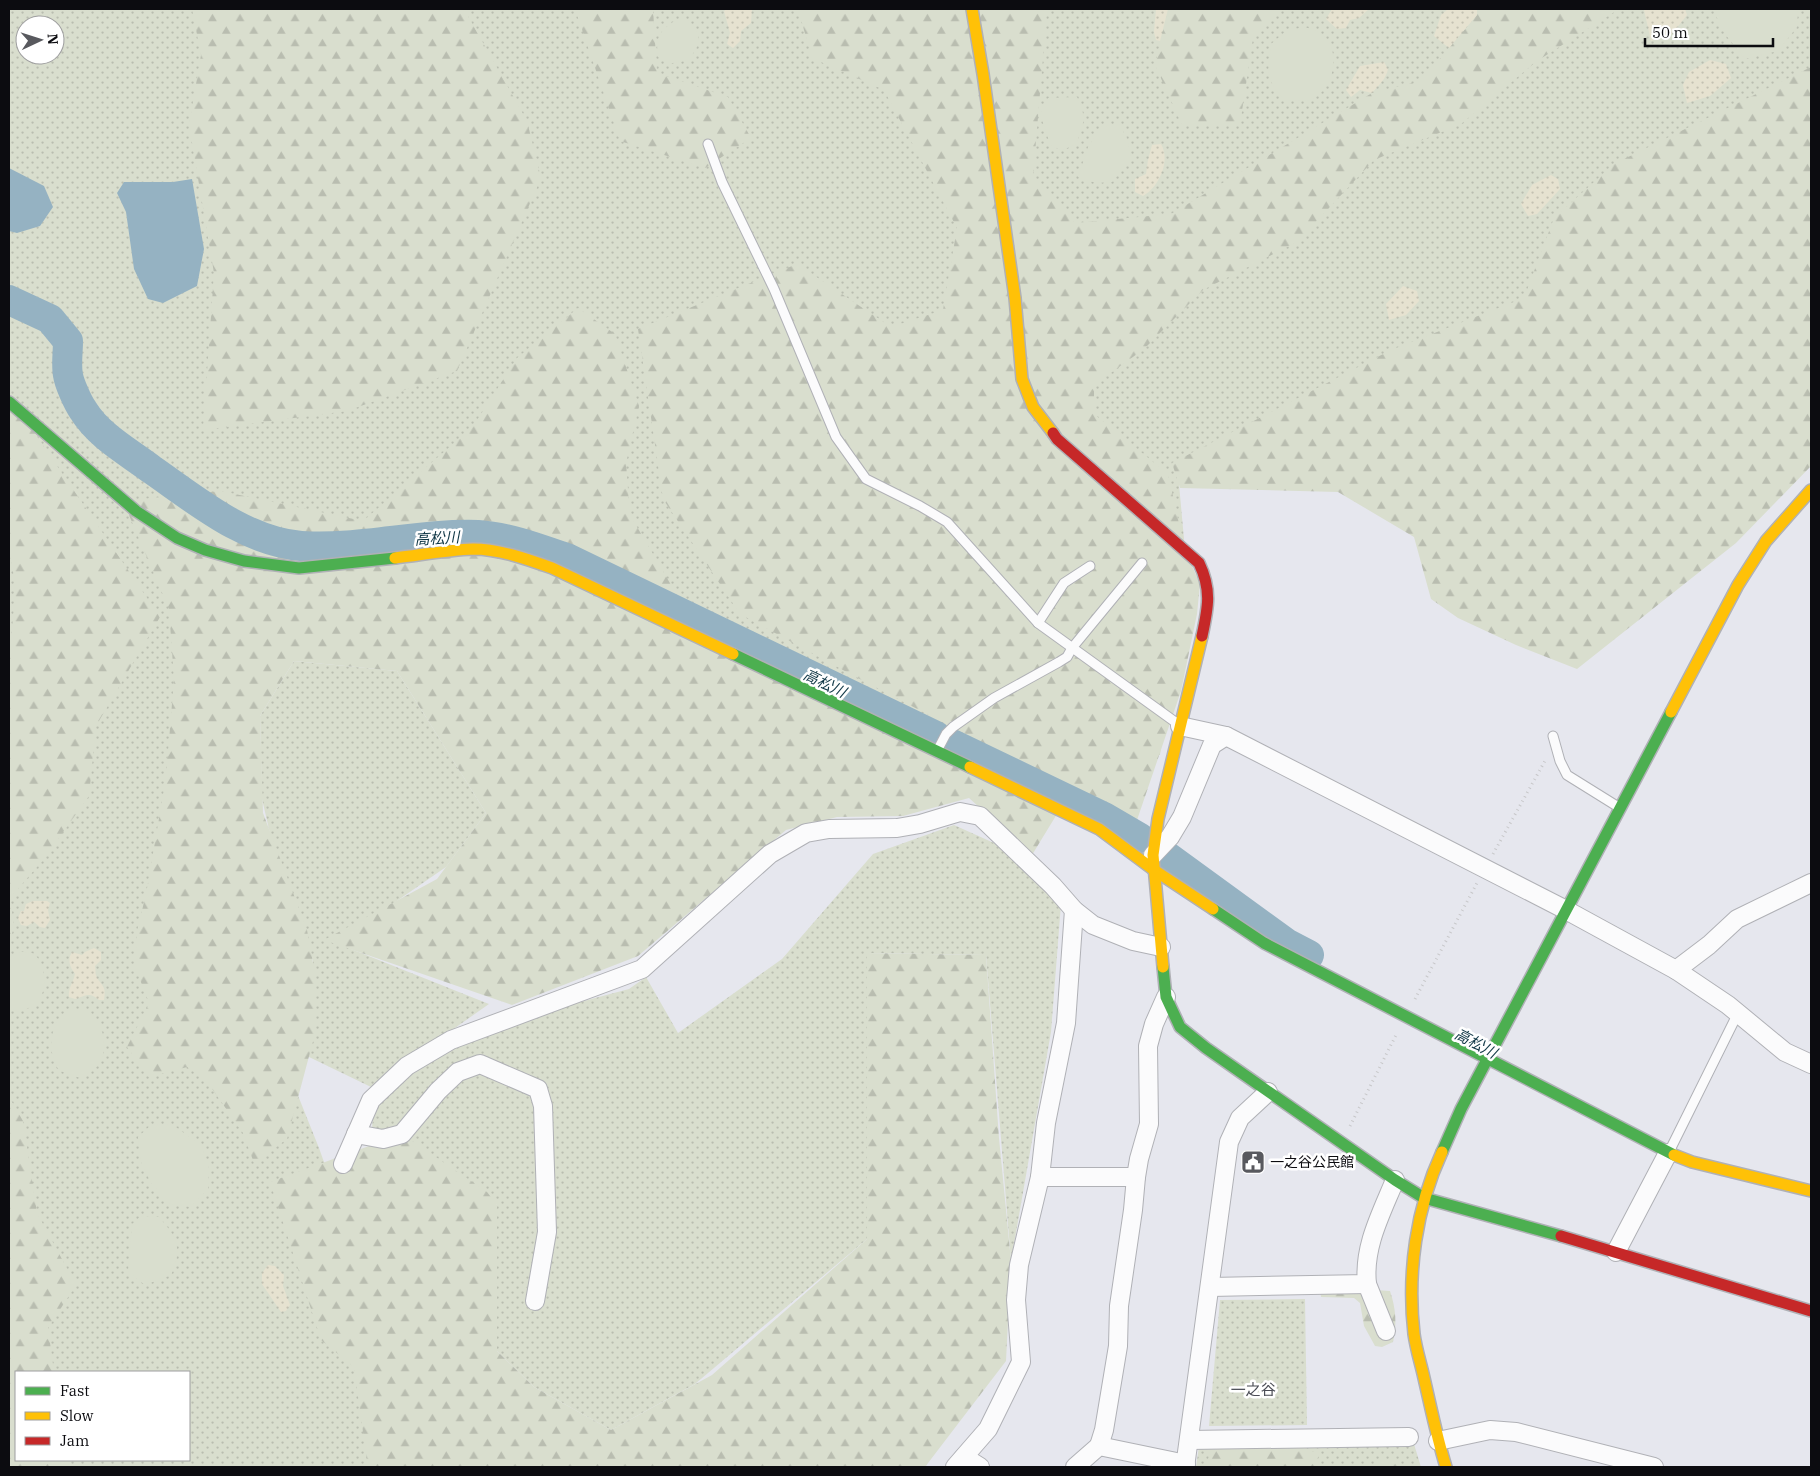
<svg xmlns="http://www.w3.org/2000/svg" width="1820" height="1476" viewBox="0 0 1820 1476" font-family="'IBM Plex Serif','Noto Sans JP',serif">
<defs>
<pattern id="grass-dots" width="8" height="8" patternUnits="userSpaceOnUse" patternTransform="scale(1.25)"><rect width="8" height="8" fill="#d9dece"/><path d="M2 2h.1M6 6h.1" fill="none" stroke="#b9bdb0" stroke-width="1.8" stroke-linecap="round"/></pattern>
<pattern id="forest-firs" width="22" height="20" patternUnits="userSpaceOnUse" patternTransform="scale(1.25)"><rect width="22" height="20" fill="#d9dece"/><path d="M5 1l3.5 6h-7zM16 11l3.5 6h-7z" fill="#b9bdb0"/></pattern>
<pattern id="sand-dots" width="8" height="8" patternUnits="userSpaceOnUse" patternTransform="scale(1.25)"><rect width="8" height="8" fill="#e6e2d0"/><path d="M2 2h.1M6 6h.1" fill="none" stroke="#c4c1b2" stroke-width="1.8" stroke-linecap="round"/></pattern>
</defs>
<rect width="100%" height="100%" fill="#e6e7ee"/>
<g fill="url(#grass-dots)" fill-rule="evenodd">
<path d="M9,9H1811V124L1548,320L1179,484L1185,550L1160,755L1004,754L950,743L689,674L231,616L237,943L319,1148L432,1467H9ZM25,25H55V55H25ZM16,1372H189V1460H16Z"/>
<path d="M294,661L397,671L486,813L446,867L336,943L489,1004L371,1087L309,1057L313,961L281,881L262,799L260,716Z"/>
<path d="M954,825L994,843L1061,904L1051,1032L1011,1261L986,955L867,953V1239L695,1384L611,1430L534,1387L497,1351V1205L372,1129L374,1098L486,1027L629,989L646,977L678,1033L782,959L873,854Z"/>
<path d="M1305,1299L1307,1425L1209,1426L1220,1300Z"/>
<path d="M1414,1444L1421,1467H1196L1199,1446Z"/>
</g>
<g fill="url(#forest-firs)">
<path d="M192,9H464L527,121L541,178L457,371L347,411L203,430L214,273L189,125L201,55Z"/>
<path d="M575,9H653L657,73L728,97L751,138L705,168L620,141Z"/>
<path d="M798,9H1047L1033,177L1075,223L1171,214L1372,93L1421,81L1482,9H1619L1537,61L1461,124L1374,160L1297,242L1203,290L1144,349L1094,385V414L1168,474L1185,550L1200,584L1197,614L1181,691L1136,823L854,676L740,614L663,499L638,329L797,264L891,327L943,310L957,228L884,90L812,58Z"/>
<path d="M1168,9H1279L1253,38L1240,124L1182,125L1155,65Z"/>
<path d="M1811,67V466L1736,543L1577,669L1516,645L1458,618L1431,599L1414,537L1338,492L1180,488L1172,463L1391,350L1524,298L1554,218L1614,164Z"/>
<path d="M578,308L615,334L639,406L626,463L630,515L690,617L765,669L1057,814L1032,855L969,798L903,816L837,817L786,830L638,956L512,1005L324,940L437,879L486,813L397,671L294,661L260,716L263,813L307,930L316,979V1030L287,1139L254,1163L243,1133L206,1080L187,1067L149,1077L127,1047L149,1003L135,966L137,931L146,894L166,778L174,679L169,609L123,501L221,491L363,521L472,428L517,358Z"/>
<path d="M9,402L19,410L160,617L96,726L89,796L43,860L10,898L14,925L9,947V660L16,587L9,551Z"/>
<path d="M867,953L986,955L999,1138L1011,1261L1006,1361L925,1467H360L367,1461L354,1367L321,1340L270,1182L402,1134L487,1192L497,1205V1351L534,1387L611,1430L712,1375L867,1239Z"/>
<path d="M9,1097L23,1121L37,1213L76,1285L48,1328L54,1372H16V1460H65V1467H9Z"/>
<path d="M1320,1289H1360L1390,1291C1396,1309 1397,1324 1393,1342L1382,1347L1375,1346L1364,1326L1360,1303L1354,1298L1321,1297Z"/>
<path d="M1297,1445L1319,1454L1315,1467H1207L1210,1449Z"/>
<path d="M1381,1459L1398,1461L1403,1467H1370Z"/>
</g>
<g fill="url(#sand-dots)">
<path d="M727,9H752L751,23L741,31L740,41L733,48L727,44L730,33L724,11Z"/>
<path d="M1156,9H1168L1160,41L1156,40L1154,32Z"/>
<path d="M1332,9H1369L1359,18L1350,20L1346,28L1337,29L1326,19Z"/>
<path d="M1448,9H1477V15L1449,48L1434,36L1441,15Z"/>
<path d="M1646,9H1685L1687,15L1672,34L1651,41L1644,10Z"/>
<path d="M1710,60L1726,64L1731,78L1710,96L1687,103L1683,85L1689,72Z"/>
<path d="M1384,62L1388,69C1386,79 1379,85 1372,93L1360,90L1351,97L1346,90L1360,66Z"/>
<path d="M1161,144C1171,161 1159,187 1143,196L1135,192V179L1146,174L1148,160L1152,145Z"/>
<path d="M1551,175L1558,179L1560,189L1537,214L1528,216L1521,204L1532,185Z"/>
<path d="M1403,286L1417,291L1419,301L1406,315L1389,320L1386,304Z"/>
<path d="M33,901H47L50,903L48,910L50,920L45,928L40,927L34,922L27,926L21,925L18,918L21,911H24L26,904Z"/>
<path d="M94,948L101,952V960L95,966C96,969 95,973 96,975C100,986 107,984 104,1000H99C89,991 85,996 75,999L69,997C68,988 73,983 75,974C70,967 67,960 72,952L82,955L85,952Z"/>
<path d="M268,1265L275,1266L284,1275L283,1286L290,1305L286,1311L281,1312L262,1284V1273Z"/>
</g>
<g fill="#d9dece">
<path d="M1719,9H1798L1797,27L1778,51L1745,59L1725,34L1716,16Z"/>
<path d="M676,20H688C703,37 701,42 689,60L668,64L658,57C655,37 660,30 676,20Z"/>
<path d="M1304,27C1312,29 1319,31 1325,37C1342,55 1332,93 1309,100C1303,102 1292,100 1285,100C1264,79 1268,72 1271,44L1286,31Z"/>
<path d="M1077,97C1087,116 1084,125 1076,144L1061,151L1050,144L1040,114L1048,98Z"/>
<path d="M1119,124L1128,140L1131,159L1112,182L1096,183L1078,177L1088,147L1101,127Z"/>
<path d="M20,952C24,952 29,952 32,953C44,959 48,985 41,996C36,1005 28,1009 19,1012L9,1007V956Z"/>
<path d="M70,1008L88,1010C92,1014 98,1020 100,1025C109,1049 104,1068 80,1078C75,1076 66,1074 61,1071C56,1068 55,1063 53,1057C48,1039 54,1019 70,1008Z"/>
<path d="M152,1124L173,1125L202,1146L209,1168L208,1189L191,1207L170,1204L151,1183L141,1162L138,1137Z"/>
<path d="M141,1216L159,1217C177,1237 183,1249 171,1275L145,1285L128,1272L132,1224Z"/>
</g>
<g fill="#95b2c2">
<path d="M9,168L44,186L53,207L40,226L17,233L9,231Z"/>
<path d="M192,179L204,249L197,286L163,303L148,299L134,269L126,212L117,193L124,182H173Z"/>
</g>
<g fill="none" stroke-linecap="round" stroke-linejoin="round">
<g stroke="#95b2c2" stroke-width="30">
<path d="M9,300L50,319L68,341C68,352 66,365 68,375C69,383 78,403 83,410C99,436 127,451 151,469C196,500 244,541 301,546C360,550 419,533 478,535C509,537 540,549 569,559L936,736"/>
<path d="M950,743L1104,817L1140,838"/>
<path d="M1165,855L1286,943L1309,955"/>
</g>
<g stroke="#b0b1b6" stroke-width="11">
<g id="lane">
<path d="M708,144L722,182L774,289L836,437L866,479L920,506L947,522L1038,623L1178,724"/>
<path d="M1038,623L1064,583L1090,566"/>
<path d="M1553,736L1560,761L1567,775L1620,808"/>
<path d="M937,751L946,734L953,727L994,698L1059,662L1067,657L1072,648L1142,563"/>
<path d="M1669,1152L1738,1013"/>
</g>
</g>
<g stroke="#b0b1b6" stroke-width="20">
<g id="street">
<path d="M1180,726L1226,736L1566,910L1676,970L1728,1005L1785,1052L1811,1064"/>
<path d="M1153,855L1170,837L1182,817L1212,745L1226,736"/>
<path d="M1676,970L1709,945L1737,919L1811,883"/>
<path d="M356,1134L383,1139L402,1134L438,1091L458,1072L480,1064L538,1089L543,1106L547,1232L535,1301"/>
<path d="M343,1164L371,1100L407,1066L451,1040L642,969L770,854L806,833L829,829L897,828L920,824L960,812L980,816L1053,886L1074,910L1093,925L1133,941L1161,947"/>
<path d="M1040,1177L1046,1123L1066,1023L1074,910"/>
<path d="M1616,1252L1668,1153"/>
<path d="M1367,1284L1386,1331"/>
<path d="M1210,1287L1367,1284C1363,1247 1381,1214 1395,1180"/>
<path d="M1189,1440L1409,1437"/>
<path d="M1438,1441L1490,1430L1516,1432L1654,1467"/>
<path d="M1099,1446L1104,1430L1118,1346L1119,1306L1133,1210L1136,1177L1139,1159L1149,1124L1148,1046L1154,1024L1166,997"/>
<path d="M964,1457L980,1467"/>
<path d="M955,1467L988,1429L1021,1362L1016,1300L1019,1265L1040,1177H1136"/>
<path d="M1075,1467L1099,1446L1186,1464"/>
<path d="M1185,1467L1229,1142L1240,1118L1268,1092"/>
</g>
</g>
<g stroke="#b0b1b6" stroke-width="14">
<g id="fast">
<path d="M9,402L136,511L177,538L205,550L244,561L299,568L395,558"/>
<path d="M733,654L970,767"/>
<path d="M1213,909L1264,943L1674,1155"/>
<path d="M1163,967L1166,997L1180,1027L1206,1048L1395,1180L1424,1198L1561,1236"/>
<path d="M1442,1152L1461,1109L1671,712"/>
</g>
</g>
<g stroke="#b0b1b6" stroke-width="14">
<g id="slow">
<path d="M972,9L983,74L1015,298L1022,379L1033,407L1053,433"/>
<path d="M395,558C421,555 447,550 473,549C499,549 527,559 552,568L733,654"/>
<path d="M1671,712L1738,585L1766,541L1811,490"/>
<path d="M970,767L1099,829L1154,870L1213,909"/>
<path d="M1163,967L1153,855L1158,819L1202,636"/>
<path d="M1442,1152C1416,1208 1407,1273 1414,1334C1416,1349 1421,1364 1424,1378C1431,1408 1437,1438 1446,1467"/>
<path d="M1674,1155L1692,1162L1811,1191"/>
</g>
</g>
<g stroke="#b0b1b6" stroke-width="14">
<g id="jam">
<path d="M1053,433L1057,439L1199,563C1212,590 1208,608 1202,636"/>
<path d="M1561,1236L1811,1311"/>
</g>
</g>
<g stroke="#c7c7c9" stroke-width="3" stroke-dasharray="1 4" stroke-linecap="butt">
<path d="M1493,854L1546,759"/>
<path d="M1415,999L1477,883"/>
<path d="M1350,1126L1397,1033"/>
</g>
<use href="#lane" stroke="#fbfbfc" stroke-width="9"/>
<use href="#street" stroke="#fbfbfc" stroke-width="18"/>
<use href="#fast" stroke="#4caf50" stroke-width="11"/>
<use href="#slow" stroke="#ffc107" stroke-width="11"/>
<use href="#jam" stroke="#c62828" stroke-width="11"/>
</g>
<defs>
<g id="civic-square" transform="scale(1.25)"><rect x="-9" y="-9" width="18" height="18" rx="4" fill="#58595e" stroke="#fff"/><path d="M-.6-6.5H3V-4.5H.6V-3L4-1V1h2V6H-6V1h2V-1L-.6-3ZM-1.2 2.5V6h2.4V2.5Z" fill="#fff"/></g>
</defs>
<g fill-rule="evenodd">
<use href="#civic-square" x="1253" y="1162"/>
</g>
<g text-anchor="middle" dominant-baseline="central" stroke-width="5" stroke-linejoin="round" paint-order="stroke">
<g font-size="14" fill="#0c0c10" stroke="#fff" text-anchor="start">
<text x="1270" y="1162">一之谷公民館</text>
</g>
<g font-size="15" font-style="italic" fill="#0f3645" stroke="#fff">
<text transform="translate(437 538) rotate(-3)">高松川</text>
<text transform="translate(825 683) rotate(26)">高松川</text>
<text transform="translate(1476 1043) rotate(28)">高松川</text>
</g>
<g font-size="15" fill="#4a4c55" stroke="#fff">
<text x="1253" y="1389">一之谷</text>
</g>
</g>
<rect width="1820" height="1476" fill="none" stroke="#0c0c10" stroke-width="20"/>
<rect x="15" y="1371" width="175" height="90" fill="#ffffff" stroke="#9e9e9f"/>
<rect x="25" y="1387" width="25" height="8" fill="#4caf50" stroke="#9e9e9f"/>
<text x="60" y="1396" font-size="15" fill="#0c0c10">Fast</text>
<rect x="25" y="1412" width="25" height="8" fill="#ffc107" stroke="#9e9e9f"/>
<text x="60" y="1421" font-size="15" fill="#0c0c10">Slow</text>
<rect x="25" y="1437" width="25" height="8" fill="#c62828" stroke="#9e9e9f"/>
<text x="60" y="1446" font-size="15" fill="#0c0c10">Jam</text>
<g transform="translate(40 40) rotate(86)"><circle r="24" fill="#ffffff" stroke="#9e9e9f"/>
<path d="M0-4L9 19L0 12L-9 19Z" fill="#58595e"/>
<text y="-8" font-size="14" font-weight="bold" text-anchor="middle" fill="#0c0c10">N</text>
</g>
<path d="M1645 38v8h128v-8" fill="none" stroke="#0c0c10" stroke-width="2.5"/>
<text x="1652" y="38" font-size="15" fill="#0c0c10" stroke="#ffffff" stroke-width="4" paint-order="stroke">50 m</text>
</svg>
